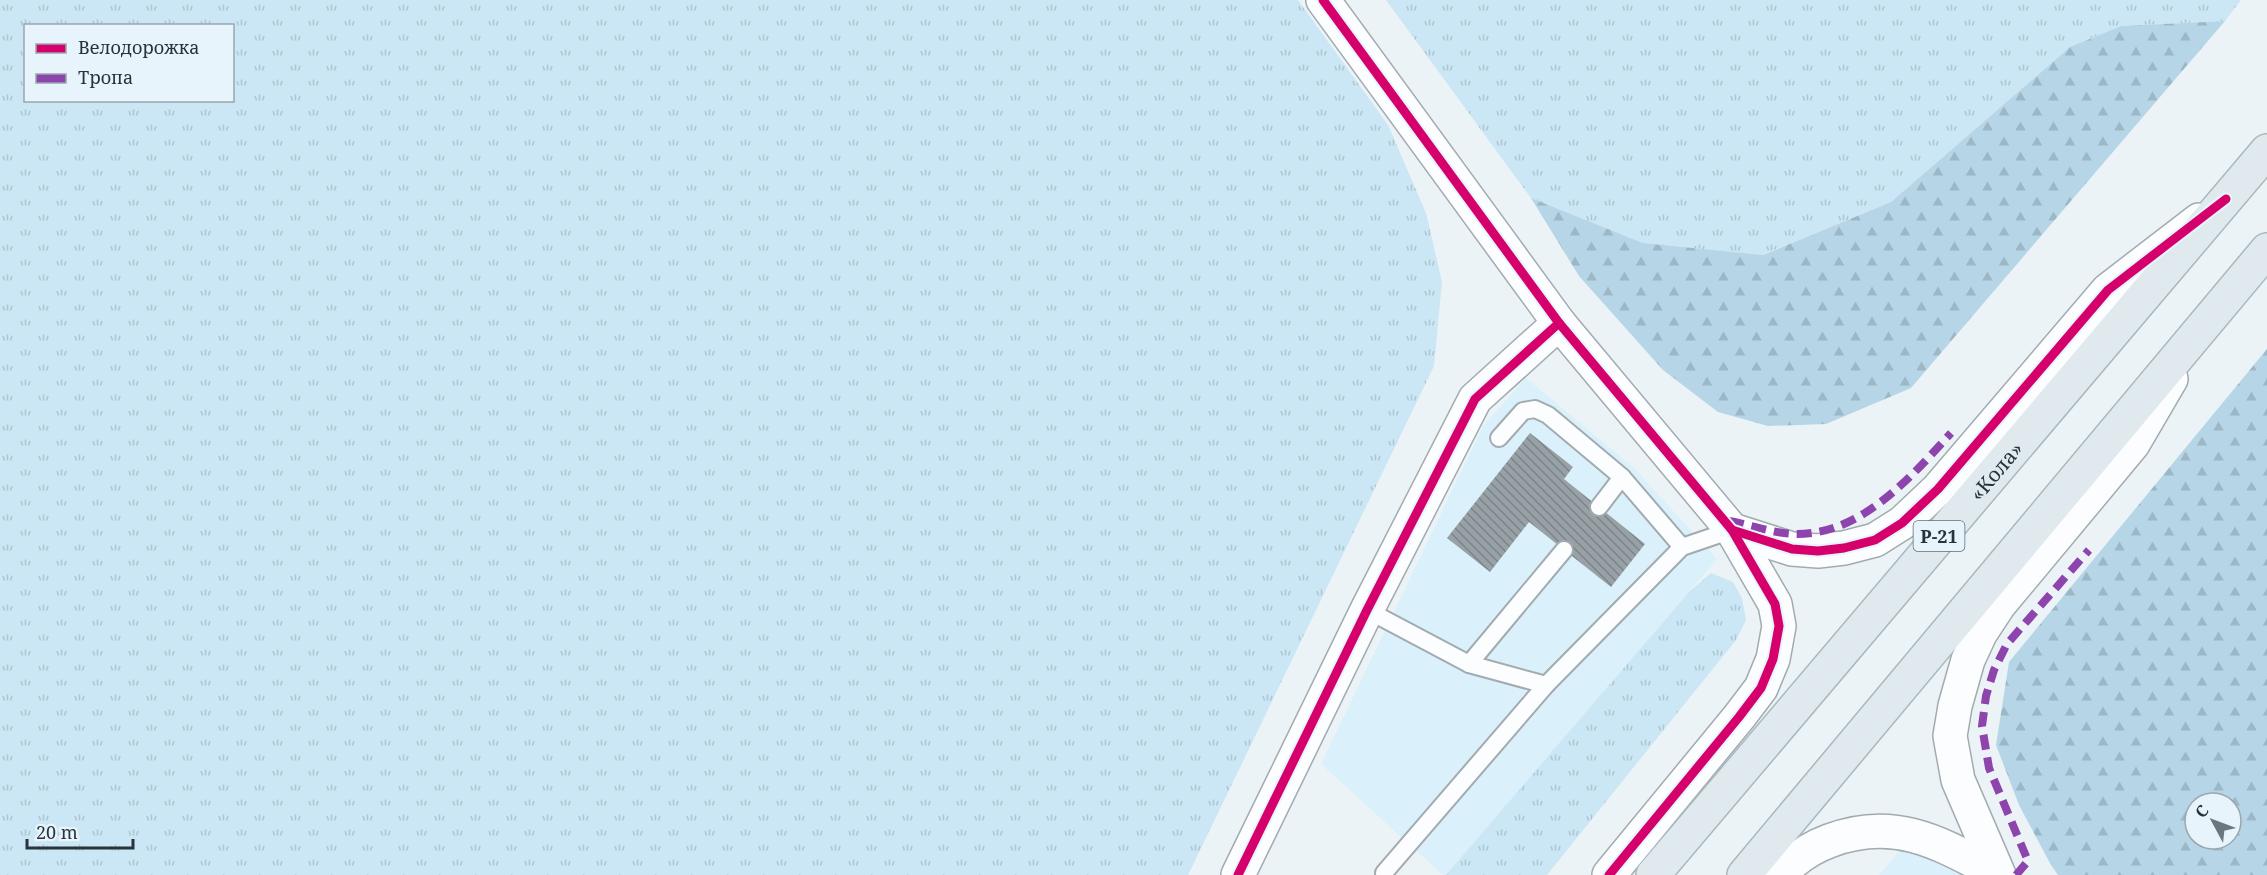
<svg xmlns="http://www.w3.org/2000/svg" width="2267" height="875" viewBox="0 0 2267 875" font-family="'Noto Serif',serif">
<defs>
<pattern id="grass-tufts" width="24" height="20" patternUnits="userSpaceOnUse" patternTransform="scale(1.5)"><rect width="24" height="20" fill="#cbe6f4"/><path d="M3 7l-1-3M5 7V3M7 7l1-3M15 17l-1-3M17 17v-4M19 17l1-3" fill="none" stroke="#aec6d2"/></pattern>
<pattern id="forest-firs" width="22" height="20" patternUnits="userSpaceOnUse" patternTransform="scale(1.5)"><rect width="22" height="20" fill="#b6d5e6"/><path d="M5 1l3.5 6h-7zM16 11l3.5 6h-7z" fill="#9cb7c6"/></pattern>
<pattern id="building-back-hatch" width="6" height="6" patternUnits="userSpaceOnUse" patternTransform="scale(1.5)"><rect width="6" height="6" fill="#98a1a6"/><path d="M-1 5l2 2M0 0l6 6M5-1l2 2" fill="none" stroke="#7c8488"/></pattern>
</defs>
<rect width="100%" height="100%" fill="#ebf3f6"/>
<g fill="#daf0fb">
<path d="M1526,378L1634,468L1717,559L1450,875H1443L1321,764L1483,426Z"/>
<path d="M1902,848L1971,875H1879Z"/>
</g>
<g fill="url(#grass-tufts)" fill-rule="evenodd">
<path d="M0,0H1298L1388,125L1426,213L1442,282L1434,366L1188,875H0ZM26,26H232V100H26Z"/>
<path d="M1386,0H2241L2225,21L2121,26L2070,47L1891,202L1762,255L1643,243L1531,198Z"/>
<path d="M1711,573L1733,582L1742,598L1746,620L1736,640L1547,875H1446L1690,591Z"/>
</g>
<g fill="url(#forest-firs)" fill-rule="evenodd">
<path d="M2225,21L1911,388L1826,424L1768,426L1718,412L1663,370L1579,276L1531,198L1643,243L1763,255L1891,202L2070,47L2121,26Z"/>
<path d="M2267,349V875H2058L2051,865L2019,805L1996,745L2009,662ZM2195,803H2231V839H2195Z"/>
</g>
<path fill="url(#building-back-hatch)" d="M1530,433L1573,467L1564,479L1645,544L1611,587L1529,522L1490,572L1447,538Z"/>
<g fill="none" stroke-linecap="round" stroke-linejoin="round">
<g stroke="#a2abaf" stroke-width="20">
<g id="service">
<path d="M1499,438L1523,411L1535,409L1548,415L1622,477L1682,547"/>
<path d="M1599,507L1622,477"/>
<path d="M1367,610L1469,664L1546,685"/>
<path d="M1469,664L1564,550"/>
<path d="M1384,873L1546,685L1682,547L1732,530"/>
</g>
</g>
<g stroke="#a2abaf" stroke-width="36">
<g id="minor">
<path d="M1238,875L1367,610L1475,399L1559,323"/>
<path d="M1780,875C1793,860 1810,848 1829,841C1895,816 1940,843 1998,874"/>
<path d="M1999,875L1958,780L1950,736L1955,706L1968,660L1980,634L1999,605L2133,444L2171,379"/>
</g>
</g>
<g stroke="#a2abaf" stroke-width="36">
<g id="tertiary">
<path d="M1323,0L1559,323L1732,530L1775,604L1779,626L1773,659L1761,688L1739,717L1609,875"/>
<path d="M1732,530L1792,549L1818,551L1844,548L1875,540L1902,523L1938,489L2108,290L2199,220"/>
</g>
</g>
<g stroke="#a8b8c0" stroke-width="36">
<g id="trunk">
<path id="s1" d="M1653,875L2267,151"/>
<path d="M1744,875L2267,250"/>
</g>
</g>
<use href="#service" stroke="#fcfdfe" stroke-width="16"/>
<use href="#minor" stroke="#fcfdfe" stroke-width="33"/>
<use href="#tertiary" stroke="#fcfdfe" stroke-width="33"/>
<use href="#trunk" stroke="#e0eaee" stroke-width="33"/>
<g stroke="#8e44ad" stroke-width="8" stroke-dasharray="15 8" stroke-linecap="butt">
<path d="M1729,521C1751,525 1775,534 1797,534C1862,534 1911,477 1951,433"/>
<path d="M2016,875L2028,861L1989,768L1982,726L1986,696L1994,670L2007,644L2089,550"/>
</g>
<g stroke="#e7f4fb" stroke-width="13">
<g id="cycleway">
<path d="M1323,0L1559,323L1732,530L1775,604L1779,626L1773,659L1761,688L1739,717L1609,875"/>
<path d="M1732,530L1792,549L1818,551L1844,548L1875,540L1902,523L1938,489L2108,290L2226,199"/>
<path d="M1238,875L1367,610L1475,399L1559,323"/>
</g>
</g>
<use href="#cycleway" stroke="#d6006c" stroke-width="9"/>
</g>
<g text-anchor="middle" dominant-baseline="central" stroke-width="6" stroke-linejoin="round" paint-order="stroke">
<rect fill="#e7f4fb" stroke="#616e75" stroke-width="1.5" x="1913.5" y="521" width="51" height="30" rx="4.5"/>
<g font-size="18" font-weight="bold" fill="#27343b">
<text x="1939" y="536">Р-21</text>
</g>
<g font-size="20" fill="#27343b" stroke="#e7f4fb">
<text stroke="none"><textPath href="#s1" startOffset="530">«Кола»</textPath></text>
</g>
</g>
<rect x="24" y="24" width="210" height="78" fill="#e7f4fb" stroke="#9aa7ae" stroke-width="1.5"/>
<rect x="36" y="44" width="30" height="9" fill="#d6006c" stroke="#9aa7ae" stroke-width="1.5"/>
<text x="78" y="54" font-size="18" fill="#27343b">Велодорожка</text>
<rect x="36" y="74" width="30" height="9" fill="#8e44ad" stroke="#9aa7ae" stroke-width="1.5"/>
<text x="78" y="84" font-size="18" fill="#27343b">Тропа</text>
<g transform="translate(2213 821) rotate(311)"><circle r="28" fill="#e7f4fb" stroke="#9aa7ae" stroke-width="1.5"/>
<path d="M0-4.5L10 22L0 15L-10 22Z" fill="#6c777c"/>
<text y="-9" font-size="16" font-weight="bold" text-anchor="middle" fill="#27343b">С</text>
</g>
<path d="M27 839v9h106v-9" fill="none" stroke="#27343b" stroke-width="3"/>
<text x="36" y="839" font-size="18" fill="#27343b" stroke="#e7f4fb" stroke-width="4.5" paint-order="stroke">20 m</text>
</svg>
